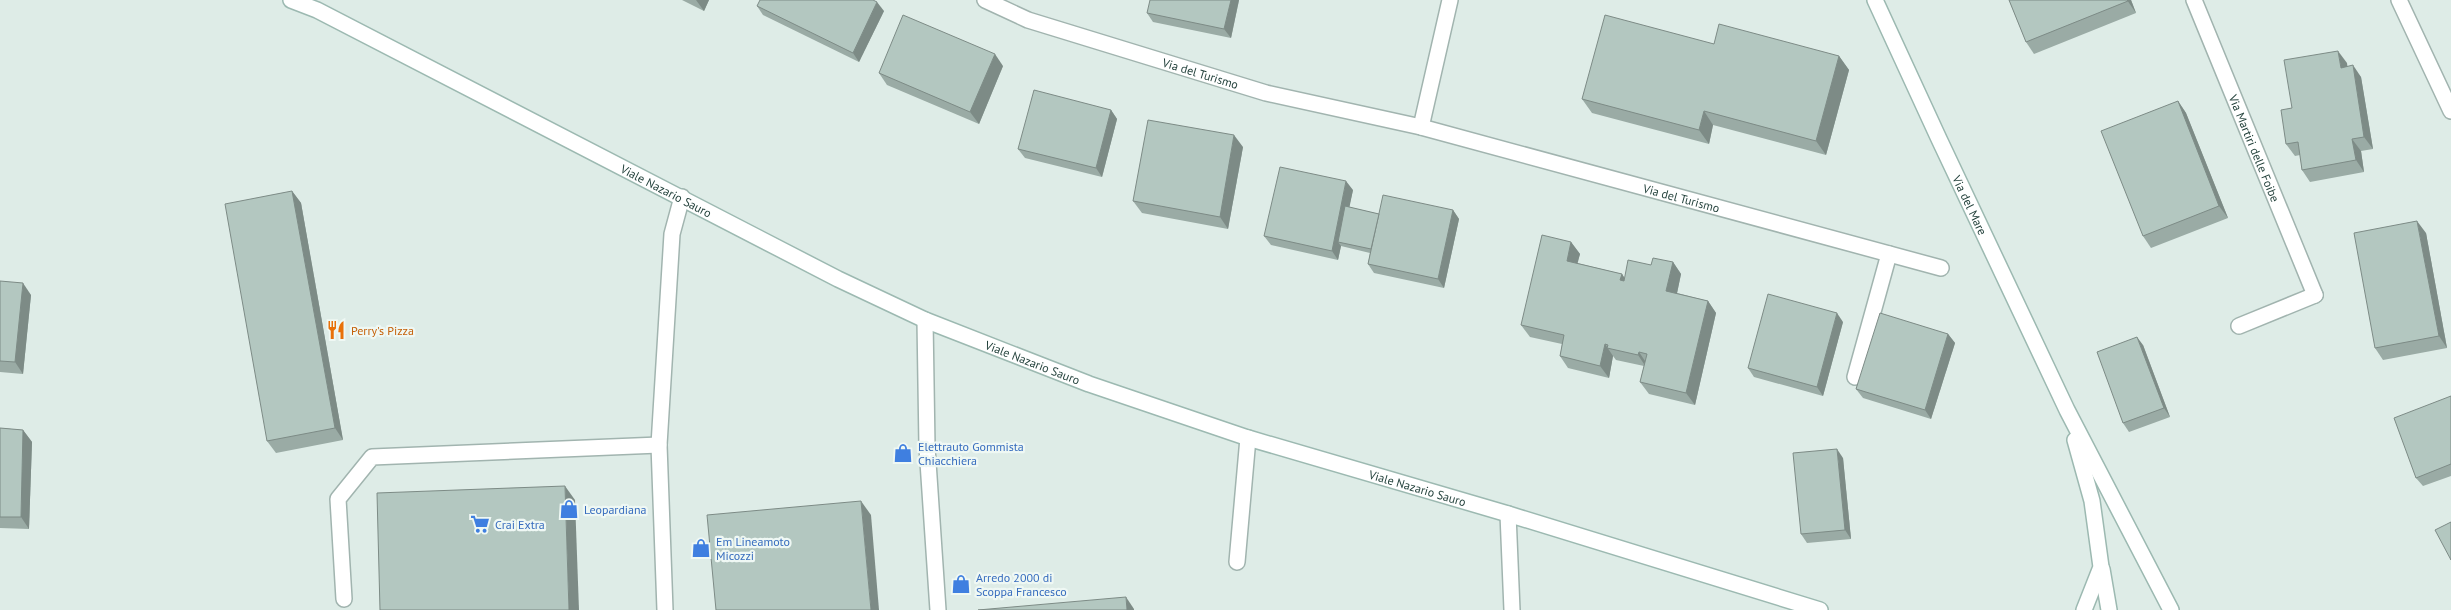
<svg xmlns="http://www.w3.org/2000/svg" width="2451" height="610" viewBox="0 0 2451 610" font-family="'PT Sans',sans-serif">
<rect width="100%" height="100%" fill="#deece7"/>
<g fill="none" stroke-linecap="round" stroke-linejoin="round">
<g stroke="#a1b4af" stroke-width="18">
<g id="lane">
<path d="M2239,326L2315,295"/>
<path d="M1855,377L1889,254"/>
<path d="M1237,562L1248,438"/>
<path d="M344,599L338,499L372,457L659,445"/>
</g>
</g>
<g stroke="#a1b4af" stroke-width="18">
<g id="street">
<path id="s1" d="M985,0L1028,20L1266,93L1421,127L1941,268"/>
<path id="s2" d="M2194,0L2315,295"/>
<path d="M2399,0L2451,111"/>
<path d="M1421,127L1450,0"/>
<path d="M925,320L927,447L938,610"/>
<path d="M1508,514L1512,610"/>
<path d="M665,610L659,445L672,234L682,197"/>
</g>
</g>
<g stroke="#9cb9b1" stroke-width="18">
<g id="secondary">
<path id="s3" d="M291,0L317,10L838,279L925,320L1089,384L1248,438L1508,514L1820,610"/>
<path id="s4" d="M1875,0L1939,139L2067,410L2171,610"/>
<path d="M2075,440L2092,501L2101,567L2084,610"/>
<path d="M2102,569L2109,610"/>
</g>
</g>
<use href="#lane" stroke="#fff" stroke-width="15"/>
<use href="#street" stroke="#fff" stroke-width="15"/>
<use href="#secondary" stroke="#fff" stroke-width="15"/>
</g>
<g fill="#9aaba5">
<path d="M682,0H709L704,11Z"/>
<path d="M1239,0L1231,38L1153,22L1147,13Z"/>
<path d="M2009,0H2131L2136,13L2034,54L2026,42Z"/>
<path d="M757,6L884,11L859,62L763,15Z"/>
<path d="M1714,44L1839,56L1849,70L1826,155L1713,125L1709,144L1592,113L1582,99Z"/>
<path d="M2347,63V66L2361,77L2373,149L2361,151L2364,172L2310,182L2302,170L2300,155L2295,156L2286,144L2292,108Z"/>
<path d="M1003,66L979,124L887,85L879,73Z"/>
<path d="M2178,101L2186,113L2228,218L2151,248L2143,236Z"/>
<path d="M1111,110L1117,119L1102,177L1025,158L1018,149Z"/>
<path d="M1243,147L1228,229L1142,213L1133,201Z"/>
<path d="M1353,190L1349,207L1379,214L1453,210L1459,219L1444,288L1374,273L1368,264L1370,253L1341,246L1338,260L1271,245L1264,236Z"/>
<path d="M292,191L301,203L343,440L276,453L267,441Z"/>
<path d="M2426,233L2447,348L2383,360L2375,348Z"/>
<path d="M1571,242L1580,254L1577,263L1622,274L1624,278L1651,265L1673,262L1681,274L1677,293L1708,301L1716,313L1695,405L1649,394L1640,382L1644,366L1616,360L1613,356L1609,378L1568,368L1560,356L1562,344L1530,337L1521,325Z"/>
<path d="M0,281L31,295L23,374L0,372Z"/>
<path d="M1843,322L1823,396L1754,377L1748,368Z"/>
<path d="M1948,334L1955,343L1931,419L1863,398L1856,389Z"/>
<path d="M2143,345L2170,417L2129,432L2123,423Z"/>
<path d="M2451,396V476L2423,486L2416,478Z"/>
<path d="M0,428L23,430L32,442L29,529L0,528Z"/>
<path d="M1843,458L1851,539L1807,543L1801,534Z"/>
</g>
<g fill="#7d8b86">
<path d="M696,0H709L704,11Z"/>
<path d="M1231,0H1239L1231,38L1224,29Z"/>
<path d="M2127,0H2131L2136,13Z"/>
<path d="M877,2L884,11L859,62L853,53Z"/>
<path d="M2338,51L2347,63L2349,80L2341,68Z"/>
<path d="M995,54L1003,66L979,124L970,112Z"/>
<path d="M1839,56L1849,70L1826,155L1816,141Z"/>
<path d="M2353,65L2361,77L2373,149L2364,137Z"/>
<path d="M2178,101L2186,113L2228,218L2219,206Z"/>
<path d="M1111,110L1117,119L1102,177L1096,168Z"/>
<path d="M1704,111L1713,125L1709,144L1699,130Z"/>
<path d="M1234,135L1243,147L1228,229L1220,217Z"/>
<path d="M2352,139L2361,151L2364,172L2356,160Z"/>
<path d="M1346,181L1353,190L1342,243L1338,242L1341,246L1338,260L1332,251Z"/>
<path d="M292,191L301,203L343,440L335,428Z"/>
<path d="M1453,210L1459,219L1444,288L1438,279Z"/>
<path d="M2417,221L2426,233L2447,348L2439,336Z"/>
<path d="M1571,242L1580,254L1575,273L1567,261Z"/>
<path d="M1673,262L1681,274L1675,303L1666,291Z"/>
<path d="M1622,274L1630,286L1620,280Z"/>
<path d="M23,283L31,295L23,374L15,362Z"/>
<path d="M1708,301L1716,313L1695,405L1686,393Z"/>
<path d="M1837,313L1843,322L1823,396L1817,387Z"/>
<path d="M1948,334L1955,343L1931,419L1925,410Z"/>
<path d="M2137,337L2143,345L2170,417L2164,408Z"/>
<path d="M1605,344L1613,356L1609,378L1600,366Z"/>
<path d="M1639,352L1647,364L1646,367L1638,355Z"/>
<path d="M23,430L32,442L29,529L21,517Z"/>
<path d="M1837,449L1843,458L1851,539L1845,530Z"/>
<path d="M565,486L575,500L579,610H569Z"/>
<path d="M861,501L871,515L879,610H871Z"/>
<path d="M1126,597L1134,609V610H1127Z"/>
</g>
<g fill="#b3c7c0" stroke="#7d8b86">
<path d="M760,0H873L877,2L853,53L757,6Z"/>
<path d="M1150,0H1231L1224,29L1147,13Z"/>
<path d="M2009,0H2127L2128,1L2026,42Z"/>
<path d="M903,15L995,54L970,112L879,73Z"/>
<path d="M1605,15L1714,44L1719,24L1839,56L1816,141L1704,111L1699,130L1582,99Z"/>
<path d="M2338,51L2341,68L2353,65L2364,137L2352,139L2356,160L2302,170L2298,142L2286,144L2281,110L2292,108L2284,60Z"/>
<path d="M1034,90L1111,110L1096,168L1018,149Z"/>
<path d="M2178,101L2219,206L2143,236L2101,131Z"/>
<path d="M1148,120L1234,135L1220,217L1133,201Z"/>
<path d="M1280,167L1346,181L1332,251L1264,236Z"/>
<path d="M292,191L335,428L267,441L225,204Z"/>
<path d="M1383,195L1453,210L1438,279L1368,264Z"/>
<path d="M1345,206L1379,214L1371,249L1338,242Z"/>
<path d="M2417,221L2439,336L2375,348L2354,233Z"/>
<path d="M1542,235L1571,242L1567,261L1622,274L1620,280L1624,281L1628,260L1651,265L1653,258L1673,262L1666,291L1708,301L1686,393L1640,382L1647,354L1639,352L1638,355L1607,348L1608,345L1605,344L1600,366L1560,356L1564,335L1521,325Z"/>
<path d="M0,281L23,283L15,362L0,361Z"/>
<path d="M1768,294L1837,313L1817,387L1748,368Z"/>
<path d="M1880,313L1948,334L1925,410L1856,389Z"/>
<path d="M2137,337L2164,408L2123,423L2097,352Z"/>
<path d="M2451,396V464L2416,478L2394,418Z"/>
<path d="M0,428L23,430L21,517H0Z"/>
<path d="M1837,449L1845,530L1801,534L1793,453Z"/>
<path d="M565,486L569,610H380L377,493Z"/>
<path d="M861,501L871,610H716L707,515Z"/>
<path d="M2451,522V560L2435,530Z"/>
<path d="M1126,597L1127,610H978Z"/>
</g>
<defs>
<g id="restaurant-bare" transform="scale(1.5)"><path d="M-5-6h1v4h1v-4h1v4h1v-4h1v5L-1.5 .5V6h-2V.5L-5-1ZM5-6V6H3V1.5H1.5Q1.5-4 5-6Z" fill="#e8710a" stroke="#eff8f4" stroke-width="2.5" paint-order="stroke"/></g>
<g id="shop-bare" transform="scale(1.5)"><path d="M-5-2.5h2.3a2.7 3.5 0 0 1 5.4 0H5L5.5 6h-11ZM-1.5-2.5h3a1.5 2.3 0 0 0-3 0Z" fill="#3f7fe0" stroke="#eff8f4" stroke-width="2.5" paint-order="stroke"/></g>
<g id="supermarket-bare" transform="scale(1.5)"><path d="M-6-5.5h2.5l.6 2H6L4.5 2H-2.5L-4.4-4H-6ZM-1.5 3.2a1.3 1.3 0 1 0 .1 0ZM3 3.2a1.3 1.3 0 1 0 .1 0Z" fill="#3f7fe0" stroke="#eff8f4" stroke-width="2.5" paint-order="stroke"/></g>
</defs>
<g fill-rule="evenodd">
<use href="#restaurant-bare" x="336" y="330"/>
<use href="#shop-bare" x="903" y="453"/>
<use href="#shop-bare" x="569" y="509"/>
<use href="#supermarket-bare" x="480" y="524"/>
<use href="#shop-bare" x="701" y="548"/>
<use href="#shop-bare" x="961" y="584"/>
</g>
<g text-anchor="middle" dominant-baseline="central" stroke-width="4.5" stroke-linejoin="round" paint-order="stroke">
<g font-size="12" fill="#1e3d37" stroke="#eff8f4">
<text stroke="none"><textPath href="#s1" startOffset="228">Via del Turismo</textPath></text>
<text stroke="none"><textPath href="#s2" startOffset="160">Via Martiri delle Foibe</textPath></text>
<text stroke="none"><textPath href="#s3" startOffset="421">Viale Nazario Sauro</textPath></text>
<text stroke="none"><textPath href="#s1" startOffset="725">Via del Turismo</textPath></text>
<text stroke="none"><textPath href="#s4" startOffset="226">Via del Mare</textPath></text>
<text stroke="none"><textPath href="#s3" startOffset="826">Viale Nazario Sauro</textPath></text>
<text stroke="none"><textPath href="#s3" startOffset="1231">Viale Nazario Sauro</textPath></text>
</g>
<g font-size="12" fill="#c56008" stroke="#eff8f4" text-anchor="start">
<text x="351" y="330">Perry's Pizza</text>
</g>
<g font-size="12" fill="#366cbe" stroke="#eff8f4" text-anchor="start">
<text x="918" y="446">Elettrauto Gommista<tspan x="918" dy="14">Chiacchiera</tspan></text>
<text x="584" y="509">Leopardiana</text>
<text x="495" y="524">Crai Extra</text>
<text x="716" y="541">Em Lineamoto<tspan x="716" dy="14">Micozzi</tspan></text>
<text x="976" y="577">Arredo 2000 di<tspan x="976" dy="14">Scoppa Francesco</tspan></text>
</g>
</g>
</svg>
